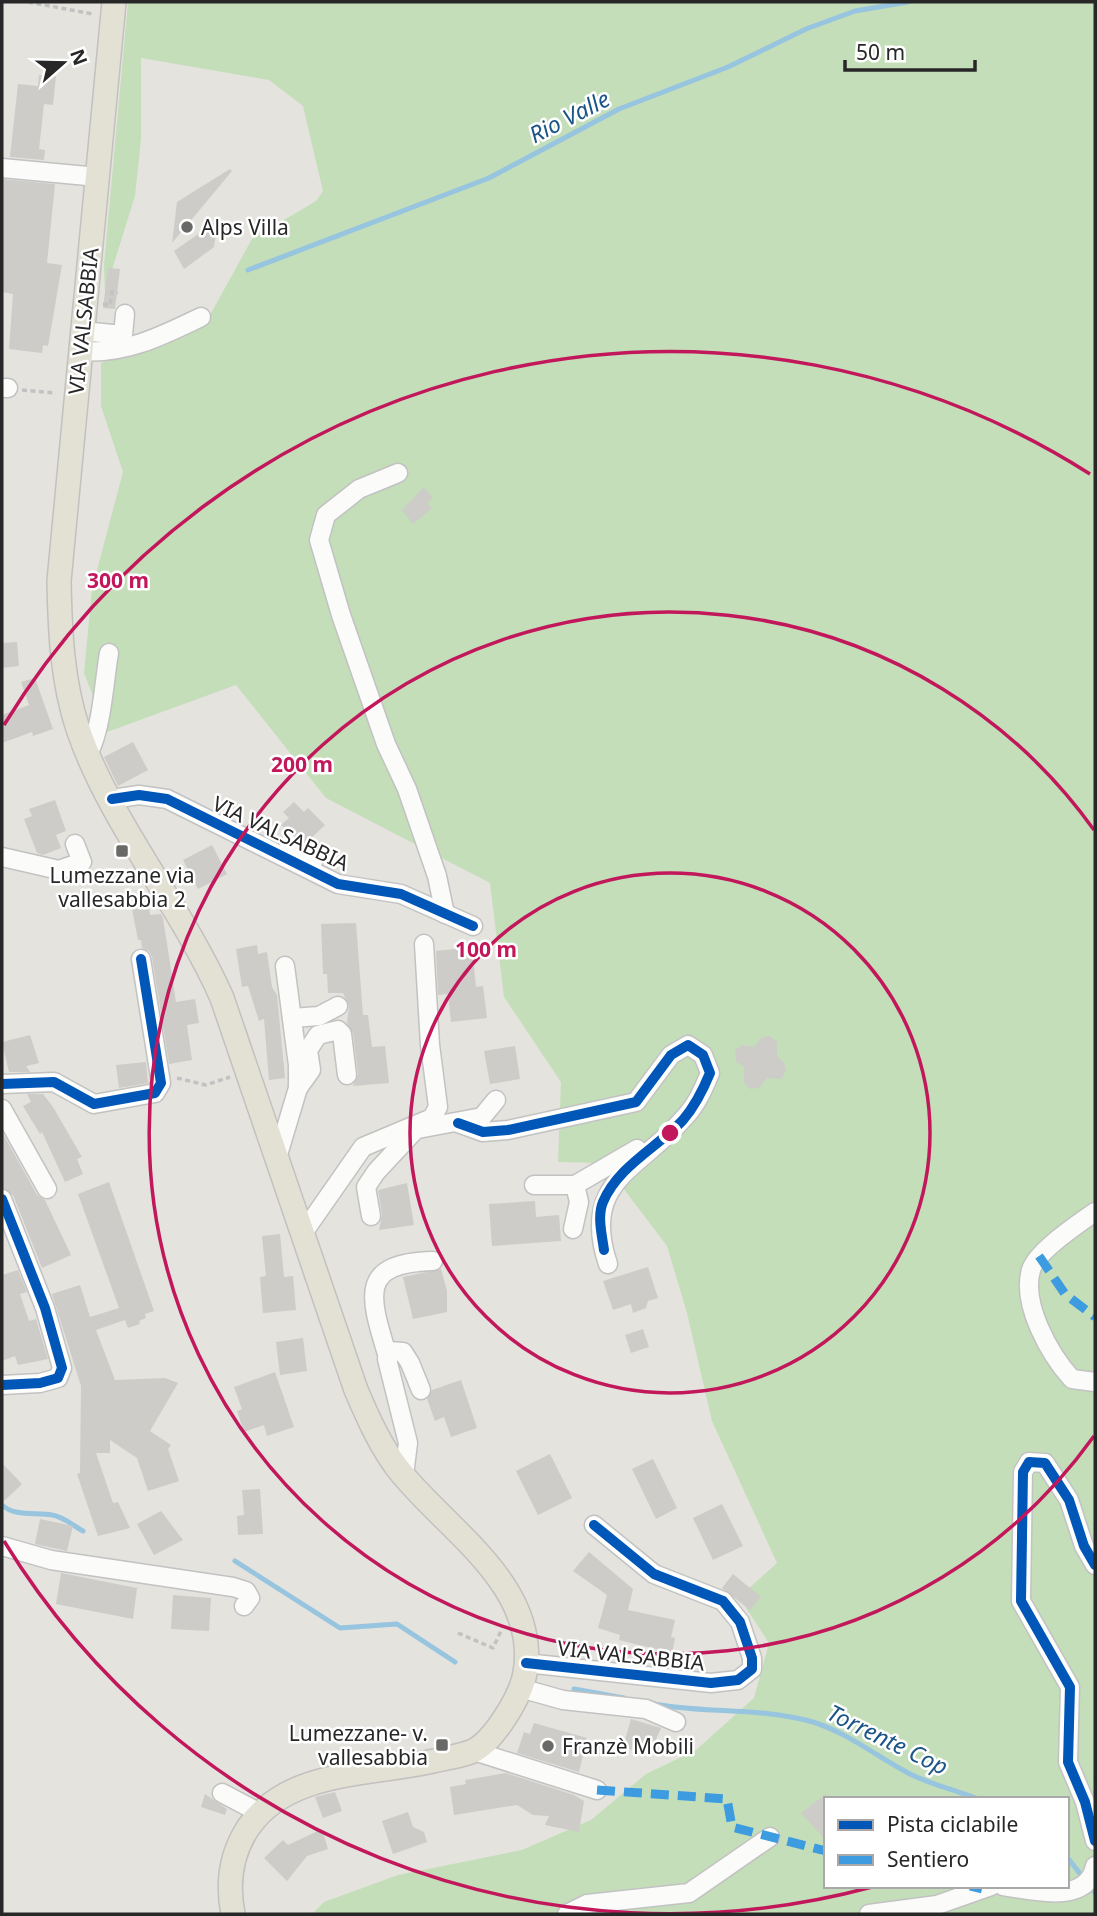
<svg xmlns="http://www.w3.org/2000/svg" width="1097" height="1916" viewBox="0 0 1097 1916" font-family="'Noto Sans',sans-serif">
<rect width="100%" height="100%" fill="#e4e3de"/>
<path fill="#c4deb9" fill-rule="evenodd" d="M128,2H1095V1914H312L324,1902L398,1875L522,1850L591,1820L646,1774L696,1750L754,1698L769,1643L739,1597L777,1563L712,1421L687,1313L667,1246L604,1163L558,1162L561,1082L504,997L490,883L326,798L236,685L107,732L84,673L92,589L123,472L101,406V363L204,326L252,239L316,201L323,191L303,106L269,80L141,58V139L135,196L105,292L104,265ZM826,1799H1067V1886H826Z"/>
<g fill="none" stroke-linecap="round" stroke-linejoin="round">
<g stroke="#97c4df" stroke-width="5">
<path d="M248,270L489,178L619,109L728,67L806,29L855,11L908,2"/>
<path d="M2,1505C15,1517 36,1512 52,1515C62,1516 74,1526 83,1531"/>
<path d="M235,1561L340,1628L397,1624L455,1662"/>
<path d="M574,1689L624,1698"/>
<path d="M654,1704C707,1714 761,1707 813,1722C848,1733 876,1756 908,1773C929,1784 955,1790 978,1799"/>
<path d="M1067,1857L1095,1893"/>
</g>
</g>
<g fill="#cdccc8">
<path d="M39,75L56,76L53,105L44,104L39,149L45,150L44,160L10,157L18,84L38,86Z"/>
<path d="M230,169L232,171L172,243L177,202Z"/>
<path d="M2,179L55,184L47,263L62,265L48,346L43,345L42,353L9,349L13,294L2,292Z"/>
<path d="M218,220L214,247L184,269L174,251Z"/>
<path d="M108,268L120,269L115,309L103,308Z"/>
<path d="M424,487L433,498L427,503L432,508L413,524L402,510Z"/>
<path d="M17,642L19,666L2,668V643Z"/>
<path d="M35,678L53,729L33,736L32,732L2,743V715L29,705L21,682Z"/>
<path d="M133,742L148,770L118,786L104,757Z"/>
<path d="M55,800L66,831L56,835L61,848L43,855L37,853L24,819L32,816L29,809Z"/>
<path d="M294,802L304,812L308,808L325,825L306,843L281,825L289,818L283,812Z"/>
<path d="M212,845L227,874L198,889L183,860Z"/>
<path d="M149,907L150,915L161,914L163,918L176,1002L195,999L199,1023L187,1025L192,1060L169,1064L152,957L149,951L142,948L141,940H138L132,909Z"/>
<path d="M356,923L363,1015H368L372,1047L385,1046L389,1083L353,1086L358,1074L353,1033L347,1023L349,1006L343,993H328L327,974H323L321,924Z"/>
<path d="M257,945L258,954L267,952L272,987L277,995L285,1078L269,1080L264,1019L259,1021L248,986L242,987L236,949Z"/>
<path d="M464,948L465,958L473,957L476,987L483,986L487,1018L451,1022L448,994L438,995L436,951Z"/>
<path d="M30,1035L39,1063L26,1066L30,1072H9L2,1042Z"/>
<path d="M770,1036L777,1042V1056L784,1063L786,1071L781,1079L767,1078L759,1088L750,1089L744,1083V1067L736,1062L735,1050L742,1045L754,1047L762,1037Z"/>
<path d="M515,1046L520,1079L490,1084L484,1051Z"/>
<path d="M146,1062L148,1083L119,1088L116,1065Z"/>
<path d="M27,1094H43L53,1107L82,1157L77,1159L83,1174L65,1182L42,1132L40,1134L23,1106L31,1102Z"/>
<path d="M2,1132L37,1195L45,1200L71,1255L42,1268L13,1195L2,1188Z"/>
<path d="M109,1182L154,1311L145,1314L146,1318L139,1321L140,1324L128,1328L125,1320L96,1330L115,1380L165,1378L178,1383L150,1431L171,1445L168,1449L179,1481L148,1491L137,1458L110,1440V1453H96L113,1503L118,1502L130,1528L98,1536L77,1474L80,1473L81,1386L52,1294L80,1285L90,1317L119,1308L78,1194Z"/>
<path d="M407,1183L414,1225L379,1230L382,1214L378,1190Z"/>
<path d="M535,1201L536,1217L559,1215L561,1241L492,1246L489,1204Z"/>
<path d="M280,1234L284,1277L293,1276L296,1310L263,1313L260,1277L266,1276L262,1236Z"/>
<path d="M648,1267L658,1298L648,1301L646,1308L633,1313L631,1304L613,1310L603,1281Z"/>
<path d="M441,1269L447,1291V1312L413,1319L403,1277Z"/>
<path d="M18,1270L27,1292L20,1294L29,1321L36,1319L48,1359L18,1365L15,1356L2,1361V1275Z"/>
<path d="M643,1329L649,1347L631,1353L625,1335Z"/>
<path d="M303,1338L307,1371L280,1375L276,1342Z"/>
<path d="M275,1372L294,1427L267,1436L264,1425L244,1432L237,1411L242,1409L234,1387Z"/>
<path d="M461,1380L477,1428L451,1437L444,1417L435,1421L427,1399L432,1390Z"/>
<path d="M550,1454L572,1498L538,1515L516,1471Z"/>
<path d="M653,1459L677,1508L656,1519L632,1469Z"/>
<path d="M2,1463L22,1484L2,1503Z"/>
<path d="M260,1489L263,1534L238,1535L237,1516L244,1515L242,1490Z"/>
<path d="M722,1504L743,1546L713,1560L693,1518Z"/>
<path d="M161,1511L183,1540L154,1555L137,1524Z"/>
<path d="M40,1519L73,1526L67,1551L35,1544Z"/>
<path d="M589,1552L633,1589L628,1610L675,1620L671,1637L675,1638L672,1653L619,1640L620,1635L598,1628L607,1595L573,1571Z"/>
<path d="M61,1573L137,1588L133,1619L56,1604Z"/>
<path d="M733,1574L761,1597L750,1610L722,1588Z"/>
<path d="M173,1595L211,1598L209,1631L171,1629Z"/>
<path d="M631,1719L661,1728L649,1755L623,1747Z"/>
<path d="M534,1723L587,1738L579,1772L517,1753L524,1732L530,1734Z"/>
<path d="M506,1773L574,1795L584,1801L579,1832L545,1825L549,1816L533,1815L517,1805L454,1815L450,1787L466,1784L465,1780Z"/>
<path d="M335,1792L342,1811L323,1818L315,1797Z"/>
<path d="M205,1794L227,1809L225,1815L201,1807Z"/>
<path d="M826,1794V1840L801,1813Z"/>
<path d="M408,1812L413,1827L424,1832L427,1842L393,1854L382,1821Z"/>
<path d="M322,1829L328,1849L307,1856L287,1881L264,1858L283,1840L288,1845Z"/>
</g>
<g fill="none" stroke-linecap="round" stroke-linejoin="round">
<g stroke="#c2c2c3" stroke-width="21">
<g id="minor">
<path d="M2,168L98,177"/>
<path d="M82,331L123,335L125,314"/>
<path d="M80,351C124,355 162,336 201,317"/>
<path d="M2,388H8"/>
<path d="M398,473L359,489L326,515L319,540L341,615L386,744L407,789L437,876L445,914"/>
<path d="M89,752C102,727 104,682 109,653"/>
<path d="M112,799L139,795L167,799L338,884L401,894L473,926"/>
<path d="M289,844L313,862"/>
<path d="M2,857L59,870L82,862L75,844"/>
<path d="M292,1018L319,1016L338,1006"/>
<path d="M2,1084L54,1082L94,1104L155,1093L161,1083L141,959"/>
<path d="M298,1088L311,1070L308,1050L318,1035L338,1030L342,1034L347,1075"/>
<path d="M2,1109L47,1189"/>
<path d="M458,1123L483,1132L508,1130L636,1102L671,1055L688,1045L703,1055L710,1073C703,1090 696,1106 683,1119C640,1169 580,1181 608,1264"/>
<path d="M418,1129L482,1117L496,1100"/>
<path d="M277,1158L298,1088V1065L285,966"/>
<path d="M534,1185H575L637,1149"/>
<path d="M2,1199L45,1308L62,1368L58,1378L40,1383L2,1385"/>
<path d="M1095,1212C1079,1223 1036,1252 1031,1270C1021,1304 1050,1355 1072,1379L1095,1382"/>
<path d="M371,1216L366,1187L376,1172L416,1129"/>
<path d="M573,1229L579,1202L575,1185"/>
<path d="M303,1233L363,1147L432,1118L438,1107L430,1045L424,944"/>
<path d="M387,1354C369,1295 359,1263 433,1261"/>
<path d="M404,1475L408,1443L387,1359L389,1351L403,1352L410,1363L421,1390"/>
<path d="M2,1546L51,1560L233,1587L246,1591L250,1598L244,1606"/>
<path d="M1095,1565L1084,1546L1069,1500L1045,1463L1029,1462L1023,1472L1021,1601L1070,1687L1068,1762L1085,1802L1095,1841"/>
<path d="M526,1663L711,1683L738,1680L752,1669V1658L740,1622L723,1601L654,1574L594,1525"/>
<path d="M520,1688L563,1700L646,1709L676,1722"/>
<path d="M474,1751L597,1790"/>
<path d="M222,1793L260,1813"/>
<path d="M1003,1886C1030,1890 1087,1906 1095,1866"/>
<path d="M567,1914L587,1904L689,1893L770,1837"/>
<path d="M869,1914L937,1905L991,1886"/>
</g>
</g>
<g stroke="#c2c1c0" stroke-width="26">
<path id="major" d="M114,2L59,581C60,631 62,681 78,729C109,821 182,907 222,998L356,1390C368,1418 380,1445 398,1469C445,1529 540,1585 525,1673C521,1696 494,1741 473,1751C464,1755 452,1757 442,1759C378,1776 289,1767 248,1828C231,1854 227,1884 233,1914"/>
</g>
<g stroke="#c2c2c2" stroke-width="3.5" stroke-dasharray="5 3.5" stroke-linecap="butt">
<path d="M28,2L93,14"/>
<path d="M103,304L110,305L112,292L118,293"/>
<path d="M22,390L56,393"/>
<path d="M177,1078L206,1085L230,1077"/>
<path d="M458,1633L493,1648L501,1631"/>
</g>
<use href="#minor" stroke="#fbfbfa" stroke-width="18"/>
<use href="#major" stroke="#e3e1d4" stroke-width="23"/>
<g stroke="#3d9ce0" stroke-width="9" stroke-dasharray="18 9" stroke-linecap="butt">
<path d="M1039,1256L1065,1294L1095,1317"/>
<path d="M597,1790L727,1799L732,1827L826,1851"/>
<path d="M970,1886L982,1889"/>
</g>
<g stroke="#fff" stroke-width="15">
<g id="cycleway">
<path d="M112,799L139,795L167,799L338,884L401,894L473,926"/>
<path d="M2,1084L54,1082L94,1104L155,1093L161,1083L141,959"/>
<path d="M458,1123L483,1132L508,1130L636,1102L671,1055L688,1045L703,1055L710,1073C703,1090 695,1106 683,1120C658,1147 618,1166 603,1202C597,1216 602,1235 604,1250"/>
<path d="M2,1199L45,1308L62,1368L58,1378L40,1383L2,1385"/>
<path d="M1095,1565L1084,1546L1069,1500L1045,1463L1029,1462L1023,1472L1021,1601L1070,1687L1068,1762L1085,1802L1095,1841"/>
<path d="M526,1663L711,1683L738,1680L752,1669V1658L740,1622L723,1601L654,1574L594,1525"/>
</g>
</g>
<use href="#cycleway" stroke="#0057b8" stroke-width="10"/>
</g>
<g fill="none" stroke="#c2185b" stroke-width="3.5">
<circle cx="670" cy="1133" r="260"/>
<path d="M1094 1436A521 521 0 1 1 1094 830"/>
<path d="M872 1887A781 781 0 0 1 4 1541M4 725A781 781 0 0 1 1090 474"/>
</g>
<g fill="#696967" stroke="#fff" stroke-width="2.5">
<circle cx="187" cy="227" r="7"/>
<rect x="115" y="844" width="14" height="14" rx="3.5"/>
<rect x="435" y="1738" width="14" height="14" rx="3.5"/>
<circle cx="548" cy="1746" r="7"/>
</g>
<g text-anchor="middle" dominant-baseline="central" stroke-width="5" stroke-linejoin="round" paint-order="stroke">
<g font-size="21" fill="#272727" stroke="#fff" text-anchor="start">
<text x="201" y="227">Alps Villa</text>
<text x="122" y="875" text-anchor="middle">Lumezzane via<tspan x="122" dy="24">vallesabbia 2</tspan></text>
<text x="428" y="1733" text-anchor="end">Lumezzane- v.<tspan x="428" dy="24">vallesabbia</tspan></text>
<text x="562" y="1746">Franzè Mobili</text>
</g>
<g font-size="21" fill="#272727" stroke="#fff">
<text transform="translate(83 321) rotate(-84)">VIA VALSABBIA</text>
<text transform="translate(281 833) rotate(25)">VIA VALSABBIA</text>
<text transform="translate(631 1655) rotate(6)">VIA VALSABBIA</text>
</g>
<g font-size="23" font-style="italic" fill="#1b5487" stroke="#fff">
<text transform="translate(569 116) rotate(-27)">Rio Valle</text>
<text transform="translate(888 1739) rotate(26)">Torrente Cop</text>
</g>
</g>
<circle cx="670" cy="1133" r="10" fill="#c2185b" stroke="#fff" stroke-width="3.5"/>
<g font-size="21" text-anchor="middle" font-weight="bold" fill="#c2185b" stroke="#fff" stroke-width="5" stroke-linejoin="round" paint-order="stroke">
<text x="118" y="588">300 m</text>
<text x="302" y="772">200 m</text>
<text x="486" y="957">100 m</text>
</g>
<rect width="1097" height="1916" fill="none" stroke="#272727" stroke-width="7"/>
<rect x="824" y="1797" width="245" height="91" fill="#ffffff" stroke="#a9a9a9" stroke-width="2"/>
<rect x="838" y="1820" width="35" height="10" fill="#0057b8" stroke="#a9a9a9" stroke-width="2"/>
<text x="887" y="1832" font-size="21" fill="#272727">Pista ciclabile</text>
<rect x="838" y="1855" width="35" height="10" fill="#3d9ce0" stroke="#a9a9a9" stroke-width="2"/>
<text x="887" y="1867" font-size="21" fill="#272727">Sentiero</text>
<g transform="translate(63 63) rotate(70)" stroke="#ffffff" stroke-width="5" paint-order="stroke">
<path d="M0-5L12 26L0 18L-12 26Z" fill="#272727"/>
<text y="-10" font-size="19" font-weight="bold" text-anchor="middle" fill="#272727">N</text>
</g>
<path d="M845 60v10h130v-10" fill="none" stroke="#272727" stroke-width="3.5"/>
<text x="856" y="60" font-size="21" fill="#272727" stroke="#ffffff" stroke-width="5" paint-order="stroke">50 m</text>
</svg>
